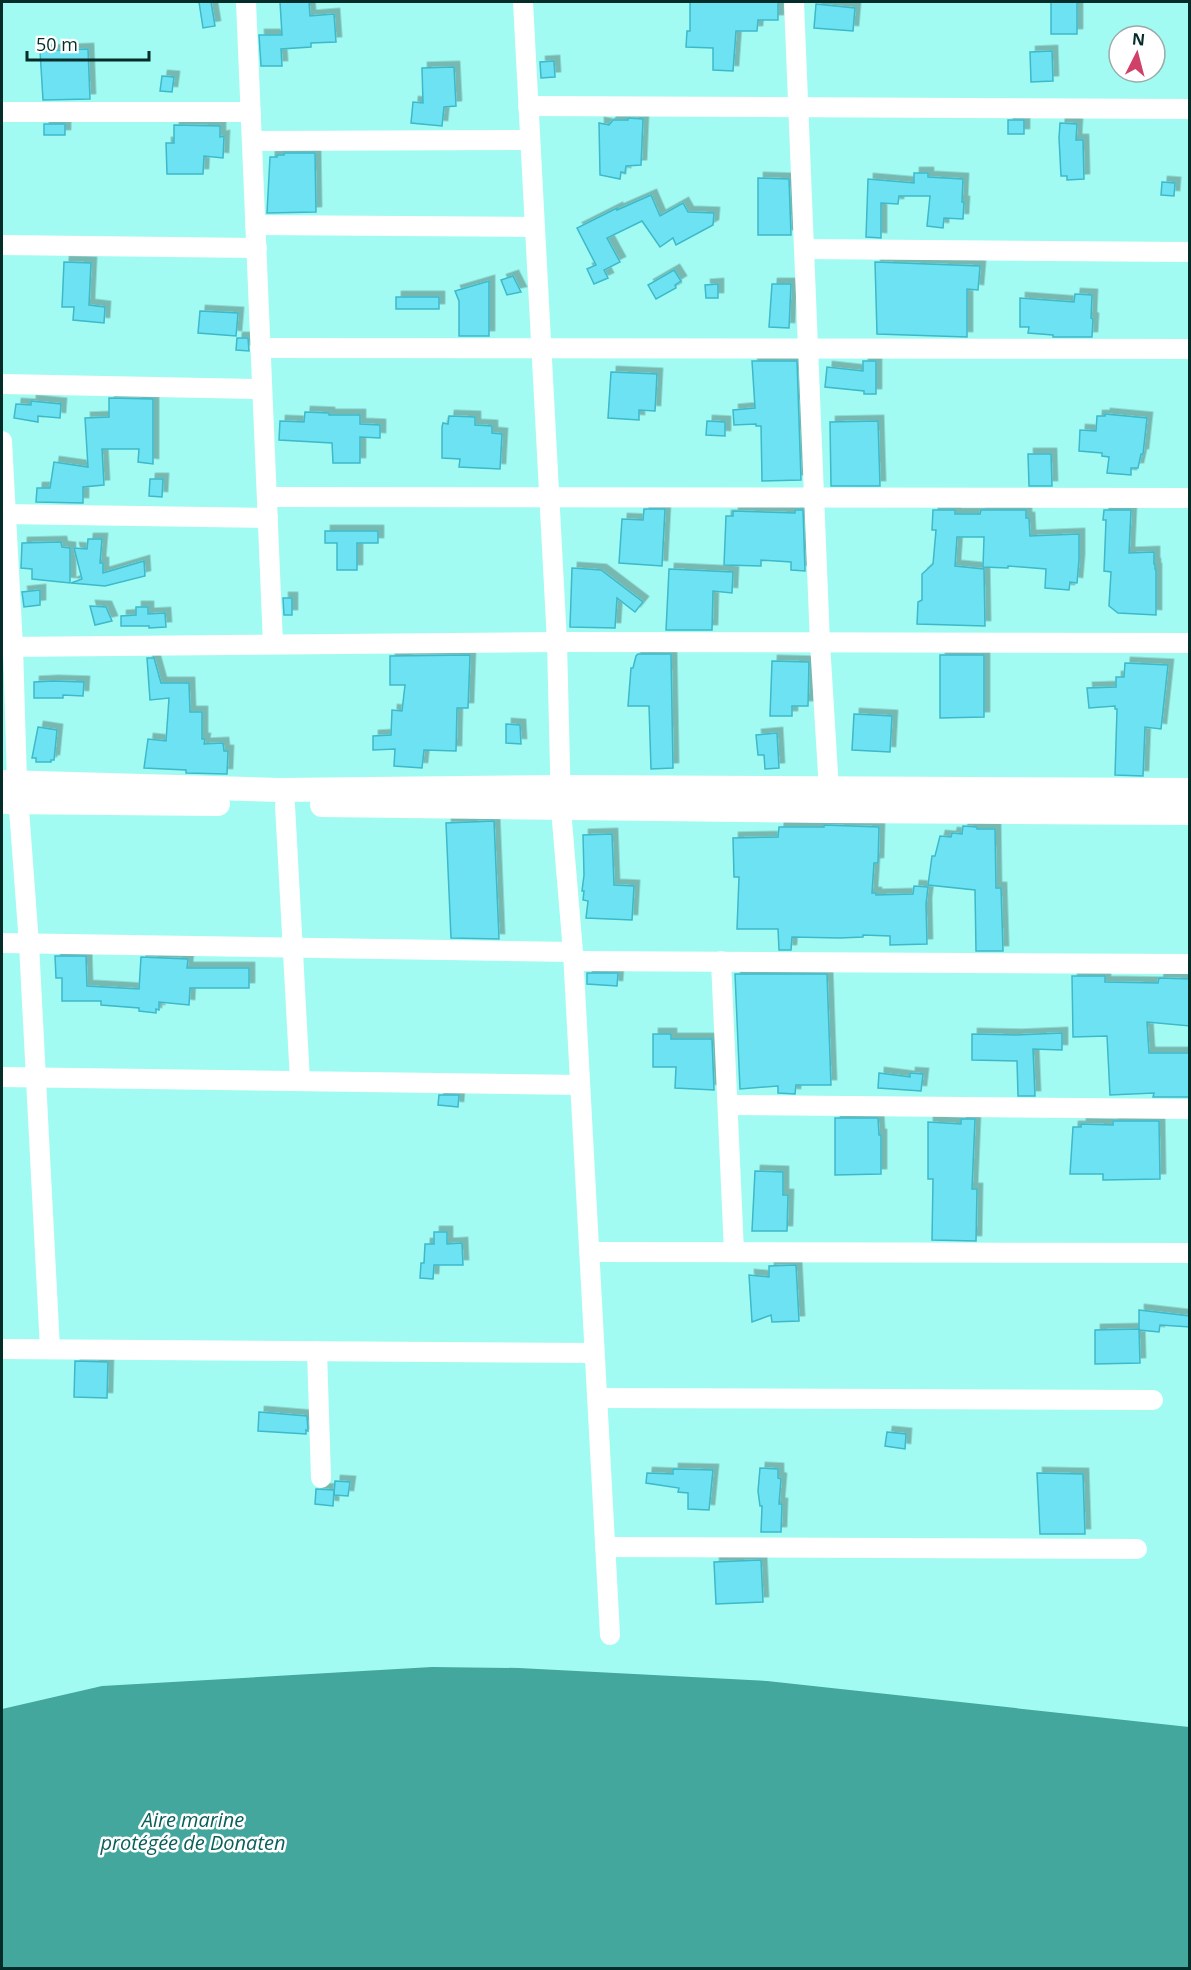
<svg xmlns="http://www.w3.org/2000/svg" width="1191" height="1970" viewBox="0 0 1191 1970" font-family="'Open Sans',sans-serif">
<defs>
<filter id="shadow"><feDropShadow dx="5.5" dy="-5.5" stdDeviation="0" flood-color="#0004"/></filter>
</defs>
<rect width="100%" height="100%" fill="#a2fbf2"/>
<path fill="#43a79e" d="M432,1667L519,1668L767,1681L1189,1727V1968H2V1709L102,1686Z"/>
<g fill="#6de2f2" stroke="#3db9c9" stroke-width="1.5" filter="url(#shadow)">
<path d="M199,2H211L215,26L203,28Z"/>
<path d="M280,2H309L310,16L334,14L336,42L311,43V47L281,49L282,66H261L259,35H282Z"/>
<path d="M690,2H778V20H758L757,31H736L733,71L713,70V48L686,47L687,31H690Z"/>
<rect x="1051" y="2" width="26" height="32"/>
<path d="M816,4L855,8L853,31L814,28Z"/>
<path d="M88,49L90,99L43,100L40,51Z"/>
<path d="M1052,51L1053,81L1031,82L1030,52Z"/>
<path d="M554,61L555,77L541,78L540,62Z"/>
<path d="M454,67L456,106L444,107L442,126L411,123L413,102L423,103L422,68Z"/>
<path d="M162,76L174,77L172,92L160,91Z"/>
<path d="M628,118L643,119L641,165L626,166L625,173L621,172L620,179L600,175L599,123L609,125L613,120H628Z"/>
<rect x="1008" y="120" width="16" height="14"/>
<path d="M1060,123L1077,124L1076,140H1083L1084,179L1067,180V176H1061L1059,138Z"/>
<rect x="44" y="124" width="21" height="11"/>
<path d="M174,125L220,126V137L224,136L223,158L204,156L203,174H167L166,143H174Z"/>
<path d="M284,153H315L316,212L267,213L270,157H277V155H284Z"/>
<path d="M914,173H928V177L963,179L962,202H964L963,219L944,218L943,228L927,226L930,196H899L898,204L881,203V238L866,237L868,179L914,183Z"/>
<path d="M758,178L789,179L791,235H758Z"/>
<path d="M1162,182L1175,183L1174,196L1161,195Z"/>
<path d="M651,195L660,216L683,203L688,212L714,213L713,225L676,245L673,238L660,247L642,221L607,238L620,262L604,270L608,278L594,284L587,269L596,265L577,228L617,208V210Z"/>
<path d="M64,262L91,263L89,305L105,307L104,323L73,320L74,307H62Z"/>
<path d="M875,262L980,266L978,290L967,289V337L877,334Z"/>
<path d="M674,270L681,281L675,285L676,288L656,299L648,285Z"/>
<path d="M513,276L521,292L507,295L501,280Z"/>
<path d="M489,281V336H459V301L455,291Z"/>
<path d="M718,284V298H706L705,285Z"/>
<path d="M772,284H791L789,328L769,327Z"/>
<path d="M1075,294L1092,295L1091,318L1093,319L1092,337H1053V335L1028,333L1029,327H1020V298L1074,302Z"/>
<rect x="396" y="297" width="43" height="12"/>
<path d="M200,311L238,313L236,336L198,333Z"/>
<path d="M237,338H248L249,351L236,350Z"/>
<path d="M752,361H797L801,480L762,481L761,426H756V424L734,425L733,410L755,408Z"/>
<path d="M863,361H876V394H864V391L825,387L827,367L863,371Z"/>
<path d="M611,372L657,374L655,411L639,410V420L608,418Z"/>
<path d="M109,398L153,399V464L138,462L139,449H102L104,485L83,487V503L36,502L37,488H50L54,462L88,467L85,418L109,417Z"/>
<path d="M31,401L61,404L60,418L38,416V422L14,418L16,404L31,405Z"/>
<path d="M305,412L329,413V415H360V424L380,425V438L360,437V463H333L332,443L279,440L280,421L304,422Z"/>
<path d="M1105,414L1147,418L1143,454H1141L1138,468H1131V475L1107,473L1109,457L1102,456V453L1079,451L1080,430L1096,431L1097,416H1105Z"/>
<path d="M449,416L475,417V425L492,426V433L502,434L500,469L459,467L460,459L442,458V427L443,423L448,424Z"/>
<path d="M707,421L725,422V436L706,435Z"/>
<path d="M878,421L880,486H831L830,422Z"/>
<path d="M1028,454H1051L1052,486H1029Z"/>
<path d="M150,479H163L162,497L149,496Z"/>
<path d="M644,509H665L662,566L619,563L622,519L643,520Z"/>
<path d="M795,510H803L805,571L791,570V562L761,560V566L724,565L726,516H733V511L795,513Z"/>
<path d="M933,510H955V514H980L981,510H1026V518H1029L1030,536L1079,534V560L1077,583L1070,582L1069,590L1045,588L1046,569L1008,566V568L983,567L984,537H957L955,566L984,569L985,626L917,624L918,602L922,600V574L933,564L936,530H932Z"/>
<path d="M1104,510H1131L1129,553L1154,552V564H1155V569H1156V615L1118,613L1109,606L1111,572L1104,571L1106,520H1103Z"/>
<path d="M325,531H378V543H357V570H337V543H325Z"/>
<path d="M88,539H102L100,563H103V573L144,561L145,576L105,586L71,583L82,579L74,548L87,549Z"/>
<path d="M61,542L62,547L70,548V583L32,579V569L21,568L22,543Z"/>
<path d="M572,568L601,570L643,602L635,612L617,598L615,628L570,627Z"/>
<path d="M669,569L733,572L732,593L713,591L712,630H666Z"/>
<path d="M40,590V605L24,607L22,592Z"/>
<path d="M283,598H292V615H284Z"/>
<path d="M90,606L106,607L112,621L95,625Z"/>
<path d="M136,607H148V614L165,613L166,627L149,628V626H121V616L136,615Z"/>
<path d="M638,654H671L673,768L651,769L649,706H628L631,668H633L636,656Z"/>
<path d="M470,655L468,708H457L456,751L424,750L422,768L394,766L395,749L373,750V736L391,735L392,710L402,711L405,685H390V656Z"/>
<path d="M940,655H984V717L940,718Z"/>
<path d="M147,658H154L161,683H189L190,712H202V739H205L204,744L223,743L224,751H228L227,774L186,773V770L144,768L148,739L166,741L169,698L150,700Z"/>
<path d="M772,661L809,662L808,706H792V716H770Z"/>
<path d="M1125,663L1168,665L1161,729L1145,727L1143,776L1115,775L1117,709H1115V706L1089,708L1087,688L1116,687V677H1124Z"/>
<path d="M53,681L84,682L83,696L63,695V698H34V682Z"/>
<path d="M854,714L892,716L890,752L852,750Z"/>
<path d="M506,724L520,725L521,744L506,743Z"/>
<path d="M38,727L57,730L54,760H51V762H36V758H32Z"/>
<path d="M777,733L779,768L765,769L764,755H758L756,735Z"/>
<path d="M494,821L499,939L451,938L446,823Z"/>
<path d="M824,825L879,827L878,863H874L872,893H876V895L913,894L914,886L928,887L926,904L927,944L890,945V936L863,935V937L840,938L792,937L791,950H779L778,929H737L739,877H734L733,838L778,837L779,827H824Z"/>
<path d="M963,826L977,827V829H995L996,888H1001L1003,951H976L975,890L928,885L932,856H935L940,836L951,837L952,833L962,834Z"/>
<path d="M612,834L614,885L634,886L632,920L586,918L588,901L583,900L584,891H582L584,875L583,835Z"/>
<path d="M55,956H86L87,986L139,989L141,957L188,959L187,968H249V988H190L189,1005L159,1002V1010L156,1009V1013L139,1011V1008L101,1005V1001H62V978H56Z"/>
<path d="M587,973H618L617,986L587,984Z"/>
<path d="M735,974H827L831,1085H796L795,1094L778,1093V1086L740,1089Z"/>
<path d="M1072,976H1105V982L1158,983L1159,978L1190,979V1026L1147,1022L1149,1053H1190V1097H1153L1154,1093L1110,1095L1107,1036L1073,1037Z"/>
<path d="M1062,1033V1050L1033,1049L1035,1096H1018L1017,1061L972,1060V1034L1016,1035Z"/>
<path d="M653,1034H671V1039H712L714,1090L675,1088L676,1067H653Z"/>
<path d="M879,1073L910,1077V1073L923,1074L921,1091L878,1088Z"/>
<path d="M439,1095H459L458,1107L438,1105Z"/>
<path d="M835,1118H878L879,1135H881V1174L835,1175Z"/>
<path d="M961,1119H975L972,1189H977L976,1241L932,1240L933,1179H928V1122L961,1124Z"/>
<path d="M1113,1121H1159L1160,1179L1103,1180V1174H1070L1073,1127H1081V1124L1113,1125Z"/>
<path d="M755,1171L783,1172V1195H788L787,1231H752Z"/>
<path d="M434,1232H447V1244L462,1243L463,1265H434L433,1279L420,1278L421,1263H424L425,1244H434Z"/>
<path d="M796,1265L799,1321L772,1322L771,1315L752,1322L749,1275L769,1277V1266Z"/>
<path d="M1139,1310L1190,1316V1327L1160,1325L1159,1332L1139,1330Z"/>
<path d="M1139,1329L1140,1363L1095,1364V1330Z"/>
<path d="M75,1361L108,1362L107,1398L74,1397Z"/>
<path d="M259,1412L307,1416L308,1431L306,1430V1434L258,1431Z"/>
<path d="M887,1432L906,1434L905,1449L885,1446Z"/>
<path d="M760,1468L778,1469V1478L781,1479L779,1504H782L781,1532H761L762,1506H760L758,1491Z"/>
<path d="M673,1469L713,1470L709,1510L688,1509V1493L678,1492L679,1488L646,1483L647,1473L673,1474Z"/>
<path d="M1037,1473L1083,1474L1085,1534H1040Z"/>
<path d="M335,1481L350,1482L348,1496L334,1495Z"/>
<path d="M316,1489L334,1490L333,1506L315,1504Z"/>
<path d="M761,1560L763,1602L716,1604L714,1562Z"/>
</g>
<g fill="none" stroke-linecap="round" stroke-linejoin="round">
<g stroke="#fff" stroke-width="20">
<path d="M246,2L273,644"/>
<path d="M523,2L557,642L561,809L573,952L610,1635"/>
<path d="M794,2L820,643L829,790"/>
<path d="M528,106L1190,109"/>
<path d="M2,112H251"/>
<path d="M252,141L530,140"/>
<path d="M255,225L535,227"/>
<path d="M2,245L257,248"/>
<path d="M804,249L1190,252"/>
<path d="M260,348L1190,349"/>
<path d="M2,384L262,389"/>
<path d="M2,441L13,647L17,782L29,944L50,1349"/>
<path d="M267,497L1190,498"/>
<path d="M2,514L268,518"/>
<path d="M2,647L557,642L1190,643"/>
<path d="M285,805L300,1081"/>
<path d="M2,943L573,952"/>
<path d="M574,961L1190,964"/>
<path d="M721,961L734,1252"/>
<path d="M2,1077L580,1085"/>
<path d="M728,1105L1190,1109"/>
<path d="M589,1252L1190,1253"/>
<path d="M2,1349L593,1353"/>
<path d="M317,1351L321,1478"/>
<path d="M597,1398L1153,1400"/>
<path d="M605,1547L1137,1549"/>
</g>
<g stroke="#fff" stroke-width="24">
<path d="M2,782L280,790L562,787L1190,790"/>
<path d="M2,802L218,804"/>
<path d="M322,805L828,811L1190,813"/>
</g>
</g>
<g text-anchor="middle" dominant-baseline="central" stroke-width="5" stroke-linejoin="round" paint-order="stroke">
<g font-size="20" font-style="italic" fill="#095f5a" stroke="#fff">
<text x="193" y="1819">Aire marine<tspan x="193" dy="23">protégée de Donaten</tspan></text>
</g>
</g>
<rect width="1191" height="1970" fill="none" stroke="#042c29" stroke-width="6"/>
<g transform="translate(1137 54) rotate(6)"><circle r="28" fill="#ffffff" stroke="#9baba9" stroke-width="1.5"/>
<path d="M0-4.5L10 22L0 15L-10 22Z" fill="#d0416a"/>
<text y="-9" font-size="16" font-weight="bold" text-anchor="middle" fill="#042c29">N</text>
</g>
<path d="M27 51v9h122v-9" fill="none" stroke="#042c29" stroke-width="3"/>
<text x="36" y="51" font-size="18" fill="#042c29" stroke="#ffffff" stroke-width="4.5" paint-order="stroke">50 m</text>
</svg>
